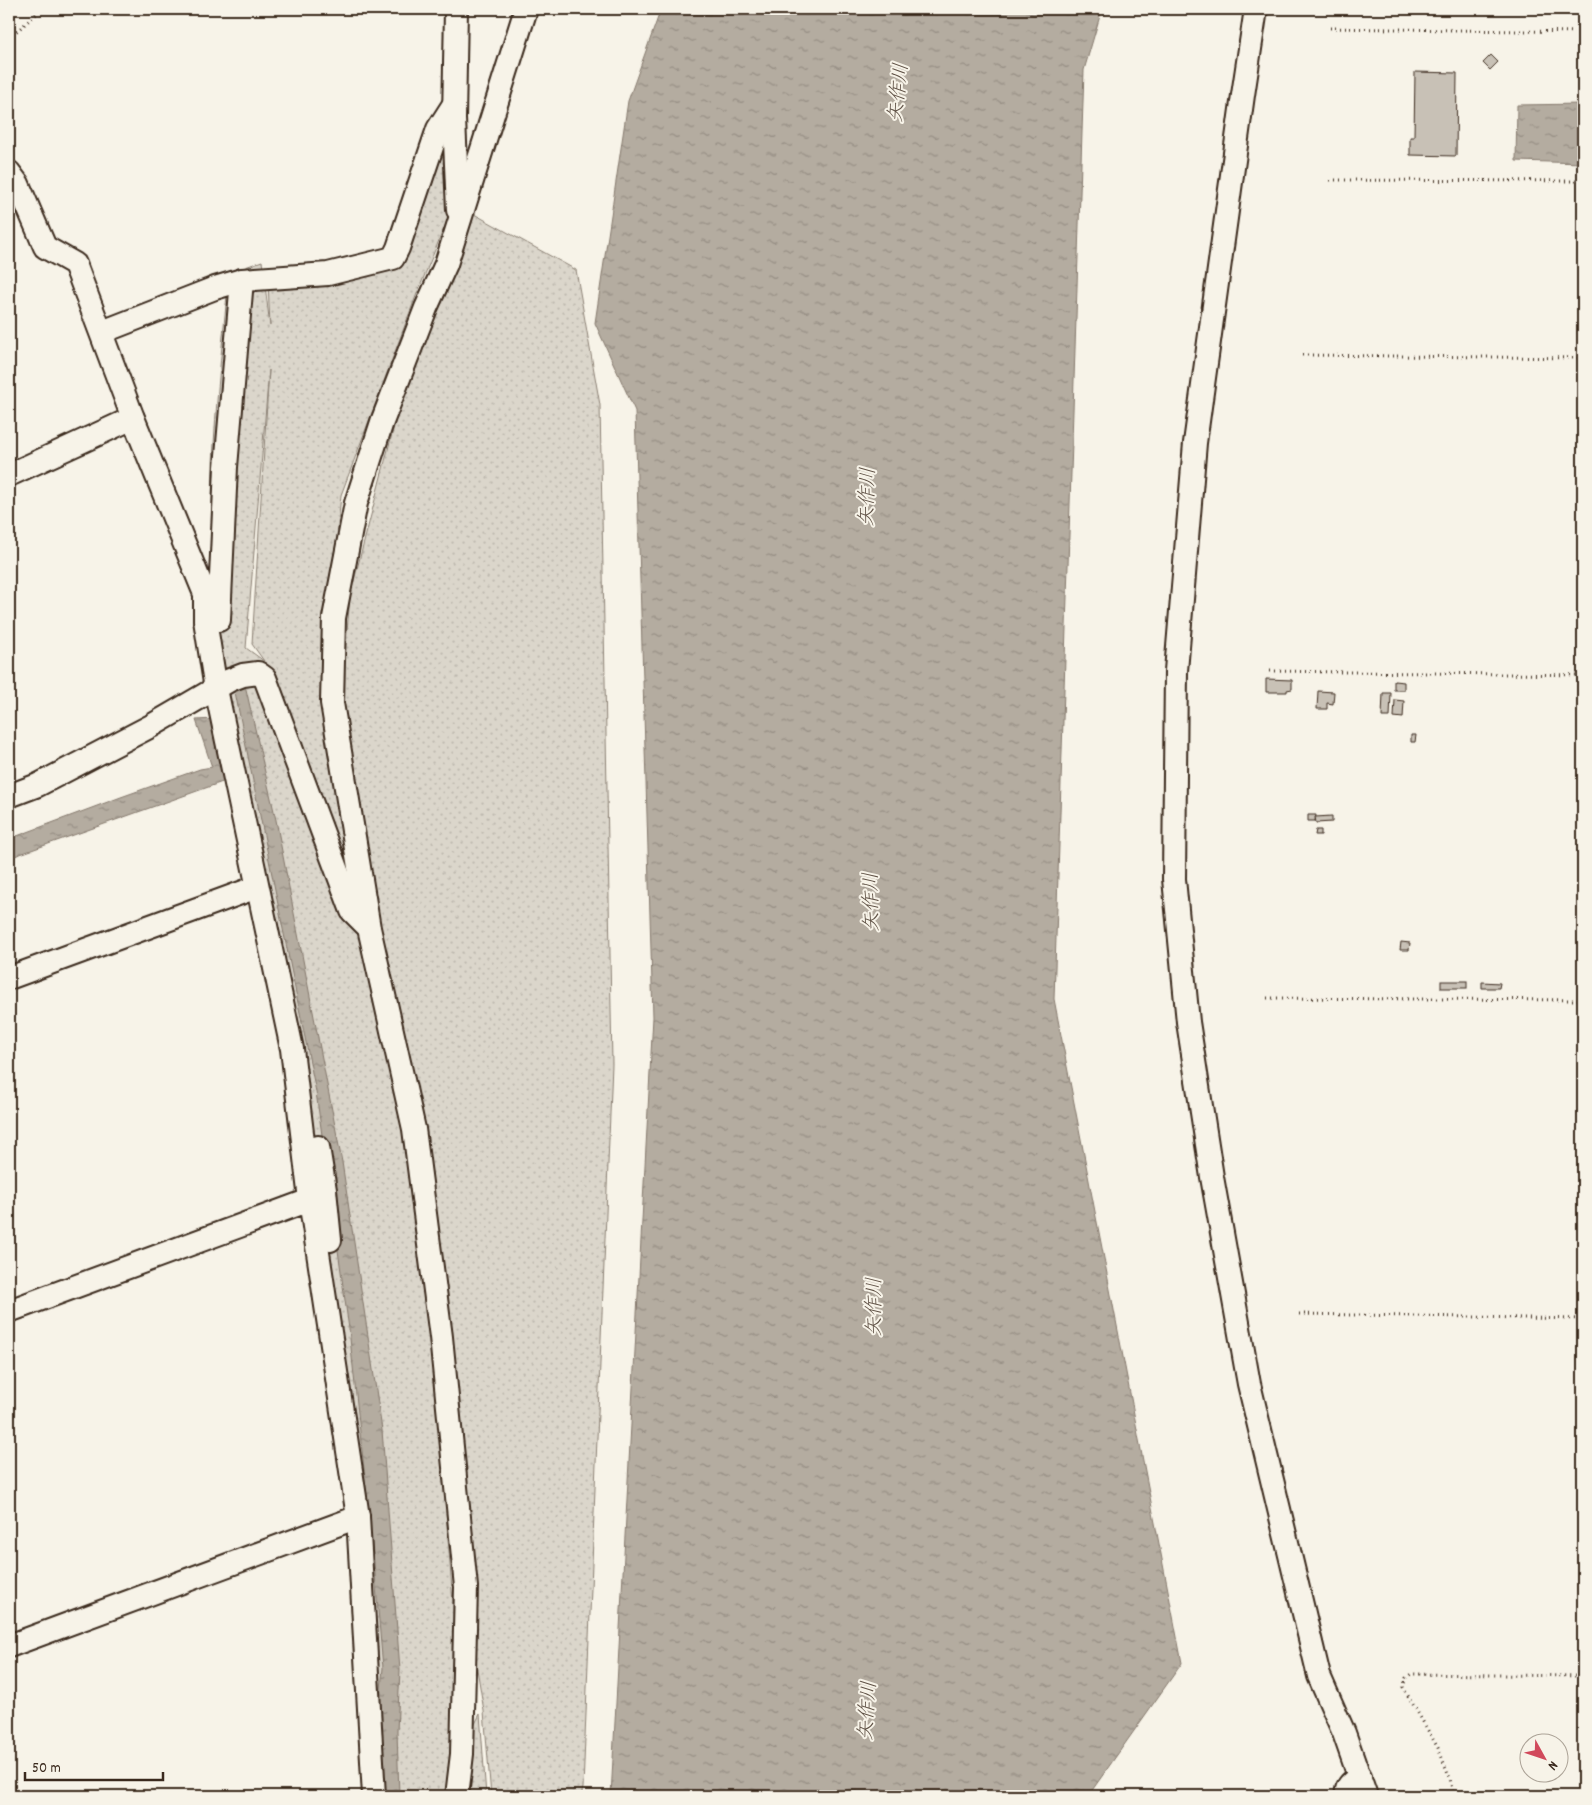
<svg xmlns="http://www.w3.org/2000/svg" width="1592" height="1805" viewBox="0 0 1592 1805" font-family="Dekko,'Klee One',sans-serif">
<defs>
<pattern id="grass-dots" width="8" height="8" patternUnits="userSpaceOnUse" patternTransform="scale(1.25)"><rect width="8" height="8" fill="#dbd6cb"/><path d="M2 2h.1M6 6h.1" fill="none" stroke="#bdb8ae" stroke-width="1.8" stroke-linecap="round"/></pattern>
<pattern id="water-ripples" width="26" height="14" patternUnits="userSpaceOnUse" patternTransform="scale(1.25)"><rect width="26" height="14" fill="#b4aca0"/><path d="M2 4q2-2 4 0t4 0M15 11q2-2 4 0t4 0" fill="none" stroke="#948c82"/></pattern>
</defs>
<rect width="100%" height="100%" fill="#f7f3e8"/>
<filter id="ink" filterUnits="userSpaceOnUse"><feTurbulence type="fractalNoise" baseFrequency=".02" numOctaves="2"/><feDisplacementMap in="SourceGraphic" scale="10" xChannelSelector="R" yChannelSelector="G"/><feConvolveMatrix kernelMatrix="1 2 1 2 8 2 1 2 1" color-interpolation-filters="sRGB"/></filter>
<g filter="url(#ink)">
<g fill="url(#grass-dots)" stroke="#8b8074" fill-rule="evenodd">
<path d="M449,131V216L416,296L341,495L322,690L354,899L276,678L266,663L220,671C216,617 211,563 212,508C212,429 222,351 229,273L262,261L270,326L268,281L388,268ZM269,370L252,644L264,661L246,648Z"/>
<path d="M474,214L576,270L600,405L612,1064L583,1788L581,1796H491L484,1711L471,1633L378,922L341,702L350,596L405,384Z"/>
<path d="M255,681L365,937L396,1093L424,1263L448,1511H446L453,1604L454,1669L448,1796H376L360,1517L222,693Z"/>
<path d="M480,1714L486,1796H461L467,1740Z"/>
</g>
<g fill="url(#water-ripples)" stroke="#84786c">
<path d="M661,9H1102L1084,70L1054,999L1182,1663L1088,1796H611L653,1017L635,411L595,323L628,101Z"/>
<path d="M1583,104V163L1516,161L1517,105Z"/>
<path d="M245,685L276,820L342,1162L382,1430L400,1670L397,1731L399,1796H382L379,1743L380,1700L383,1668L374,1563L349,1329L316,1092L234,687Z"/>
<path d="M214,719L228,780L9,858V839L121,797L200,769L212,767L196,720Z"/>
</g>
<g fill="#c8c1b6" stroke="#3b2a1e">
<path d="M1491,55L1498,62L1490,70L1483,63Z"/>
<path d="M1415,72L1457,73L1456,156L1410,155V137H1414Z"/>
<path d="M1266,679L1292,680V689L1287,690V692H1266Z"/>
<path d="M1394,681L1404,682V690H1394Z"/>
<path d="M1318,691L1334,692L1333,704L1327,703V709H1317Z"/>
<path d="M1383,693H1391L1390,717H1382Z"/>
<path d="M1395,700L1404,701L1403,718L1394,717Z"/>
<path d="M1411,735H1416L1415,742H1411Z"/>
<path d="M1308,815H1316L1315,821H1308Z"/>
<path d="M1332,816V822L1316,823L1315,817Z"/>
<path d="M1316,830H1321V835H1315Z"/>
<path d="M1401,942L1410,943L1409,950H1400Z"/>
<rect x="1441" y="981" width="26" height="7"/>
<path d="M1482,982L1500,983L1499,988H1482Z"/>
</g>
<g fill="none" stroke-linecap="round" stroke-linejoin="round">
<g stroke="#3b2a1e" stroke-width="26">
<g id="minor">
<path d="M456,9L454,119L458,210"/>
<path d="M1256,9L1243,95L1195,443L1176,671L1174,879L1188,1022L1212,1177L1249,1384L1319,1676L1344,1733L1366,1796"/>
<path d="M9,172L18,184L45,247L75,264L133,418L205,594V620L216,689L292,1049L310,1200L358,1517L374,1796"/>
<path d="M102,332L215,288L242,280L328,274L393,258L398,248L438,129L454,104"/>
<path d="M9,475L133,418"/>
<path d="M219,620L226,467L242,280"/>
<path d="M9,796L38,785L151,726L230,680L243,675L258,673L265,678L352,911L365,924"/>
<path d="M9,978L257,887"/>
<path d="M318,1147L325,1190L330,1240"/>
<path d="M9,1311L310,1200"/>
<path d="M9,1646L358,1517"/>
<path d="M457,1796L462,1754L466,1587L441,1337L414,1129L369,928L332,703L334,618L356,503L382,422L426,308L446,264L526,9"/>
<path d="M1347,1796C1345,1786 1352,1782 1360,1776"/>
</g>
</g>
<g stroke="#3b2a1e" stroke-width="3" stroke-dasharray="1 4" stroke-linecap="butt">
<path d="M1330,28L1583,32"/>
<path d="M9,38L42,9"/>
<path d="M1330,180L1583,181"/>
<path d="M1302,355L1583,358"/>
<path d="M1270,671L1583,675"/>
<path d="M1267,998L1583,1000"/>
<path d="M1299,1314L1583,1319"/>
<path d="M1453,1796L1450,1778L1438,1748L1403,1687L1406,1678L1411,1674L1583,1676"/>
</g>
<use href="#minor" stroke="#f7f3e8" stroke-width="22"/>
</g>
</g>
<g text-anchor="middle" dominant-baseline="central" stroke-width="4" stroke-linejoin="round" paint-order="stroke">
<g font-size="20" font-style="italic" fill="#5f5145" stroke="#f7f3e8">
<text transform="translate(900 93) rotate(-84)">矢作川</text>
<text transform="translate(869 497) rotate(-88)">矢作川</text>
<text transform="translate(873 902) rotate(-91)">矢作川</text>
<text transform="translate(876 1307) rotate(-90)">矢作川</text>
<text transform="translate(869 1711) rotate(-86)">矢作川</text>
</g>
</g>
<rect width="1592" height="1805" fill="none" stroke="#f7f3e8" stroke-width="30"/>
<rect x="15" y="15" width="1562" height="1775" fill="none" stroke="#3b2a1e" stroke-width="2" filter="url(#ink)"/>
<g transform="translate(1544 1758) rotate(130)"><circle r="24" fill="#f7f3e8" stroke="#aca397"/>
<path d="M0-4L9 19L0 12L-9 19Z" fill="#d1495b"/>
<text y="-8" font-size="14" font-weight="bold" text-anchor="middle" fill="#3b2a1e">N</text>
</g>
<path d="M25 1772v8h138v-8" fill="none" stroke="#3b2a1e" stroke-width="2.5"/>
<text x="32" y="1772" font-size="15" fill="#3b2a1e" stroke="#f7f3e8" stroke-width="4" paint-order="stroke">50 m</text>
</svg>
